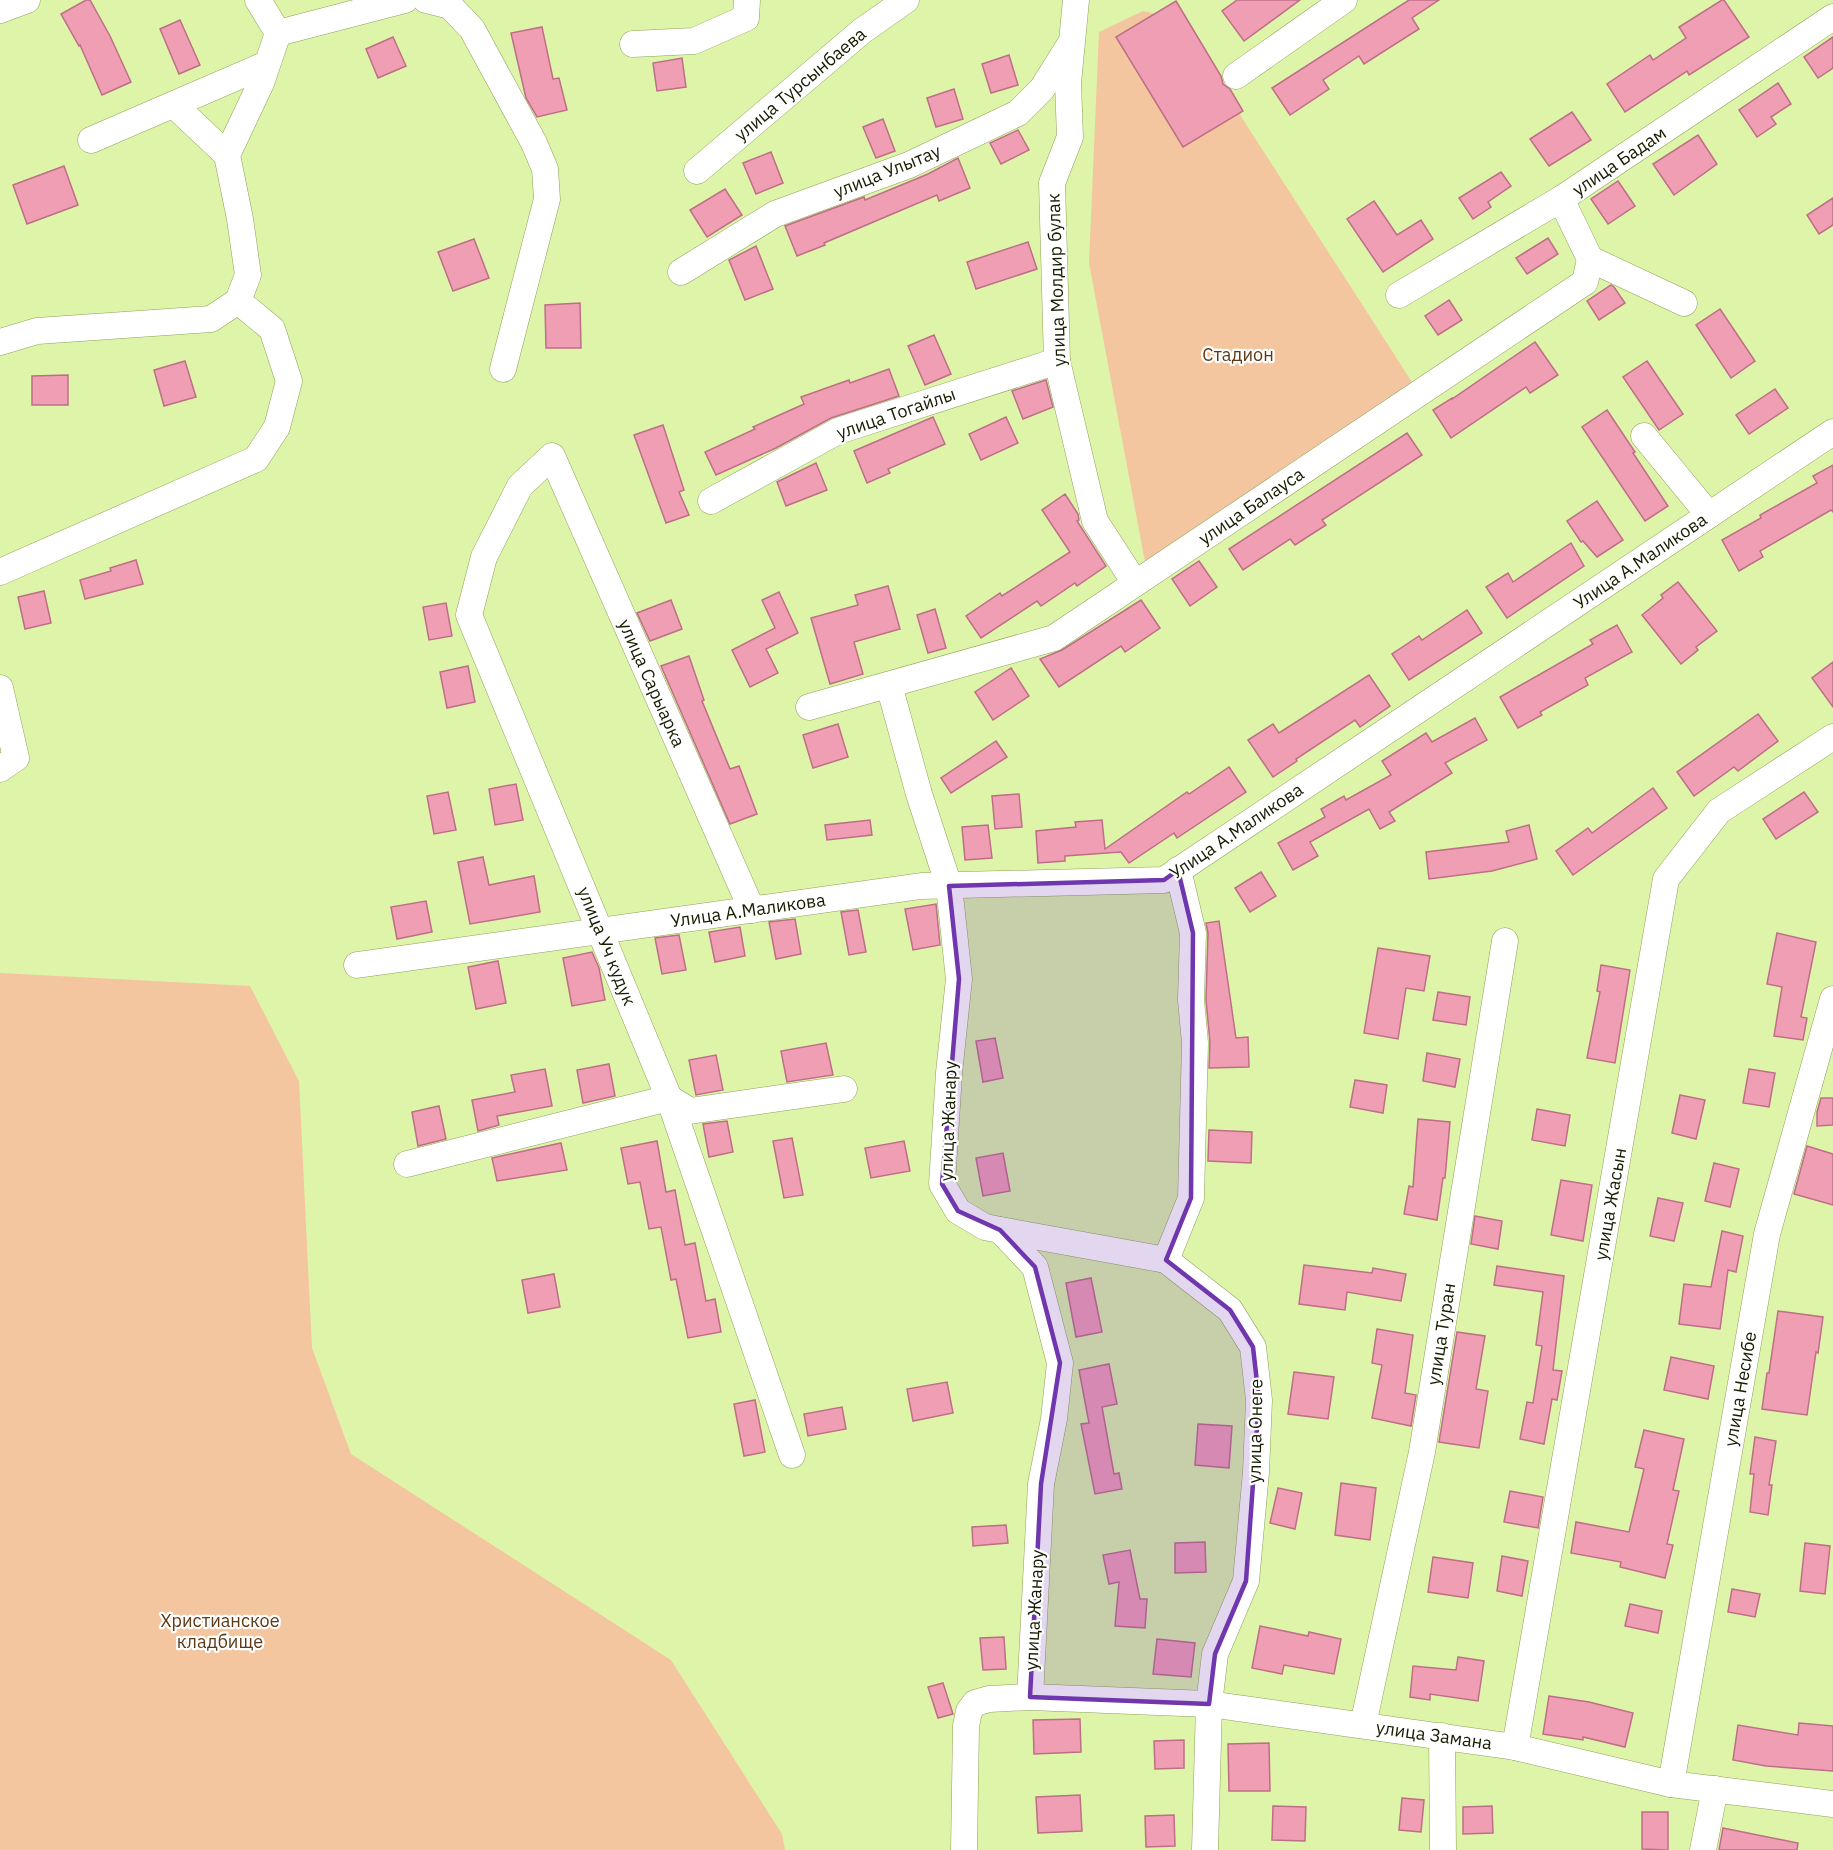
<svg xmlns="http://www.w3.org/2000/svg" width="1833" height="1850" viewBox="0 0 1833 1850" font-family="'IBM Plex Sans',sans-serif">
<rect width="100%" height="100%" fill="#def5a9"/>
<g fill="#f3c69f">
<path d="M1143,11L1179,20L1421,396L1145,562L1089,263L1099,32Z"/>
<path d="M0,973L250,986L299,1081L312,1348L351,1454L671,1660L782,1834L785,1850H0Z"/>
</g>
<g fill="#f09eb4" stroke="#bd6f86" stroke-width="1.5">
<path d="M86,0H90L110,36L131,82L102,95L80,45L79,46L61,14Z"/>
<path d="M1237,0H1300L1244,41L1222,11Z"/>
<path d="M1409,0H1439L1412,18L1419,29L1364,64L1359,56L1323,80L1329,89L1290,115L1272,88Z"/>
<path d="M1722,0H1724L1749,37L1689,75L1687,71L1625,112L1607,84L1650,55L1653,60L1686,38L1679,27Z"/>
<path d="M1176,1L1221,76L1223,84L1230,89L1243,111L1183,147L1116,37Z"/>
<path d="M180,20L200,65L179,74L160,29Z"/>
<path d="M542,27L553,79L559,78L567,110L537,117L526,98L511,33Z"/>
<path d="M393,37L406,66L378,78L366,49Z"/>
<path d="M1833,37V68L1818,78L1804,57Z"/>
<path d="M1009,55L1018,85L991,93L982,64Z"/>
<path d="M682,58L686,87L657,91L653,63Z"/>
<path d="M1778,83L1791,104L1771,117L1776,124L1757,137L1739,110Z"/>
<path d="M954,89L963,119L936,127L927,98Z"/>
<path d="M1572,112L1591,140L1549,166L1530,139Z"/>
<path d="M883,119L895,151L876,158L863,127Z"/>
<path d="M1018,130L1029,150L1001,164L990,143Z"/>
<path d="M1698,135L1717,164L1674,195L1653,164Z"/>
<path d="M771,152L783,183L756,194L743,163Z"/>
<path d="M958,158L970,188L939,201L937,195L824,243L825,245L797,256L785,226L864,197L865,200L928,174Z"/>
<path d="M64,166L78,205L27,224L13,185Z"/>
<path d="M1501,172L1511,186L1488,202L1491,207L1473,219L1459,198Z"/>
<path d="M1618,181L1635,206L1608,224L1591,199Z"/>
<path d="M725,189L742,215L707,237L690,210Z"/>
<path d="M1833,198V225L1819,234L1807,215Z"/>
<path d="M1374,201L1397,235L1421,220L1433,239L1383,272L1347,219Z"/>
<path d="M1548,238L1558,254L1527,274L1516,258Z"/>
<path d="M474,239L489,278L453,291L438,252Z"/>
<path d="M1028,242L1037,269L976,289L967,262Z"/>
<path d="M756,246L773,289L745,300L729,260Z"/>
<path d="M1611,285L1614,287L1625,303L1599,320L1587,301Z"/>
<path d="M1449,300L1462,320L1438,335L1425,316Z"/>
<path d="M580,303L581,348H546L545,305Z"/>
<path d="M1720,309L1755,361L1731,378L1696,325Z"/>
<path d="M934,335L951,374L925,385L908,346Z"/>
<path d="M1535,342L1558,375L1530,393L1526,387L1451,438L1433,410L1452,398V399Z"/>
<path d="M185,361L196,397L164,406L154,370Z"/>
<path d="M1647,361L1683,414L1659,430L1623,377Z"/>
<path d="M889,369L899,396L831,418L776,448L716,475L705,452L755,429L753,427L804,404L801,397L849,380L850,383Z"/>
<path d="M68,375V405H32V376Z"/>
<path d="M1046,380L1053,407L1023,419L1012,391Z"/>
<path d="M1775,389L1788,408L1749,434L1736,415Z"/>
<path d="M1607,410L1635,452L1633,453L1668,506L1645,521L1582,427Z"/>
<path d="M933,417L945,444L888,469L890,473L867,483L854,451Z"/>
<path d="M1006,417L1018,443L981,460L969,434Z"/>
<path d="M663,425L684,490L679,492L689,515L666,523L634,435Z"/>
<path d="M1407,433L1422,455L1322,520L1326,525L1295,545L1290,539L1243,570L1229,549Z"/>
<path d="M816,463L827,490L786,506L777,482Z"/>
<path d="M1833,465V512L1831,510L1760,551L1763,557L1739,571L1722,540L1761,518L1760,515L1817,483L1813,476Z"/>
<path d="M1065,494L1078,514L1079,520L1077,521L1106,566L1077,586L1075,583L1041,606L1037,601L981,638L966,616L1000,593L1002,596L1070,552L1042,510Z"/>
<path d="M1597,501L1623,540L1597,557L1583,541L1581,542L1567,521Z"/>
<path d="M1571,543L1584,566L1507,618L1486,587L1508,573L1513,582Z"/>
<path d="M136,560L143,584L85,599L80,580L111,571L110,568Z"/>
<path d="M1199,561L1217,587L1190,606L1172,579Z"/>
<path d="M1678,582L1717,631L1696,647L1698,650L1681,664L1642,615L1663,598L1661,595Z"/>
<path d="M888,586L900,629L854,642L863,674L830,684L811,618L858,605L855,595Z"/>
<path d="M44,591L51,623L25,629L18,597Z"/>
<path d="M779,592L798,633L766,649L778,673L750,687L732,650L775,628L762,600Z"/>
<path d="M671,600L682,629L650,641L637,613Z"/>
<path d="M1141,600L1160,628L1125,652L1121,646L1059,687L1040,659L1062,650Z"/>
<path d="M446,603L452,636L429,640L423,607Z"/>
<path d="M935,609L946,648L928,653L917,615Z"/>
<path d="M1467,610L1482,633L1409,680L1392,654L1419,636L1422,640Z"/>
<path d="M1617,625L1632,652L1585,678L1588,685L1540,712L1542,715L1518,728L1500,697L1593,644L1590,640Z"/>
<path d="M689,656L704,700L702,701L730,769L739,766L757,814L730,824L661,666Z"/>
<path d="M1833,662V707L1812,678Z"/>
<path d="M468,666L475,702L447,708L440,672Z"/>
<path d="M1011,668L1029,696L993,720L975,692Z"/>
<path d="M1369,675L1390,706L1360,727L1355,720L1296,759L1297,761L1273,777L1248,740L1273,724L1279,733Z"/>
<path d="M1758,714L1778,741L1738,771L1734,767L1694,796L1677,772Z"/>
<path d="M1475,718L1487,740L1445,763L1452,773L1389,812L1395,821L1380,829L1369,809L1310,842L1318,856L1293,870L1278,843L1325,817L1321,809L1344,796L1346,800L1391,775L1382,761L1426,733L1432,742Z"/>
<path d="M838,724L848,757L813,768L803,735Z"/>
<path d="M996,741L1007,757L951,793L941,778Z"/>
<path d="M1229,767L1246,792L1177,838L1174,833L1129,863L1121,852L1065,856V861L1038,863L1036,831L1076,827L1075,822L1102,820L1105,849L1187,792L1189,794Z"/>
<path d="M516,784L523,820L495,825L489,789Z"/>
<path d="M1653,788L1667,808L1573,875L1556,851L1588,828L1592,833Z"/>
<path d="M448,792L456,830L434,834L427,796Z"/>
<path d="M1804,792L1818,812L1776,839L1763,819Z"/>
<path d="M1019,794L1022,827L995,829L992,796Z"/>
<path d="M870,820L872,835L827,840L825,825Z"/>
<path d="M988,825L992,858L965,860L962,827Z"/>
<path d="M1529,825L1537,859L1492,871L1429,879L1426,852L1509,842L1506,831Z"/>
<path d="M483,857L489,885L534,876L540,912L470,924L458,862Z"/>
<path d="M1261,872L1276,896L1250,912L1235,888Z"/>
<path d="M426,901L432,932L397,939L391,907Z"/>
<path d="M936,904L940,945L913,950L905,909Z"/>
<path d="M858,910L866,952L849,955L841,912Z"/>
<path d="M795,919L801,954L776,959L769,922Z"/>
<path d="M1219,921L1236,1038L1248,1037L1249,1067L1209,1068L1210,1042L1206,1000L1208,933L1206,923Z"/>
<path d="M740,927L745,956L715,962L709,932Z"/>
<path d="M1777,933L1816,942L1801,1017L1807,1018L1803,1040L1774,1036L1782,987L1767,984Z"/>
<path d="M679,935L686,970L662,974L655,938Z"/>
<path d="M1378,948L1430,956L1424,991L1406,988L1398,1039L1364,1033Z"/>
<path d="M592,952L599,968L605,1000L572,1006L563,958Z"/>
<path d="M498,961L506,1003L476,1009L468,967Z"/>
<path d="M1601,965L1630,970L1615,1063L1587,1058L1600,992L1597,991Z"/>
<path d="M1438,992L1470,997L1466,1025L1433,1020Z"/>
<path d="M995,1038L1003,1078L983,1082L976,1041Z"/>
<path d="M826,1043L833,1075L787,1082L781,1051Z"/>
<path d="M1427,1053L1460,1059L1455,1087L1423,1081Z"/>
<path d="M716,1055L723,1090L696,1095L689,1060Z"/>
<path d="M609,1064L615,1096L583,1103L577,1070Z"/>
<path d="M545,1069L552,1106L497,1116L499,1125L478,1131L472,1100L515,1092L511,1075Z"/>
<path d="M1749,1069L1775,1073L1769,1107L1743,1103Z"/>
<path d="M1355,1080L1387,1085L1383,1113L1350,1107Z"/>
<path d="M1680,1095L1705,1100L1696,1139L1672,1133Z"/>
<path d="M1821,1098H1833V1125L1817,1126V1112Z"/>
<path d="M439,1106L446,1139L418,1146L412,1112Z"/>
<path d="M1537,1109L1570,1115L1565,1146L1532,1140Z"/>
<path d="M1418,1119L1450,1122L1445,1178H1443L1437,1220L1404,1214L1409,1186L1413,1187Z"/>
<path d="M727,1121L733,1152L709,1157L703,1124Z"/>
<path d="M1209,1130L1252,1132L1251,1163L1208,1161Z"/>
<path d="M792,1138L803,1195L784,1198L773,1141Z"/>
<path d="M657,1141L666,1192L675,1190L685,1245L695,1243L706,1301L715,1299L721,1332L688,1338L676,1279L671,1280L661,1227L649,1229L640,1182L628,1184L621,1148Z"/>
<path d="M904,1141L910,1171L871,1178L865,1148Z"/>
<path d="M561,1143L567,1170L497,1181L492,1158Z"/>
<path d="M1807,1146L1833,1154V1205L1794,1194Z"/>
<path d="M1003,1153L1010,1191L983,1196L976,1158Z"/>
<path d="M1714,1163L1739,1169L1730,1207L1705,1201Z"/>
<path d="M1561,1180L1592,1185L1583,1241L1551,1235Z"/>
<path d="M1658,1198L1683,1203L1674,1241L1650,1236Z"/>
<path d="M1475,1216L1502,1221L1498,1249L1471,1244Z"/>
<path d="M1722,1231L1743,1236L1736,1272L1728,1270L1720,1329L1679,1324L1684,1284L1711,1287Z"/>
<path d="M1304,1265L1372,1273L1373,1268L1406,1274L1401,1301L1347,1292L1345,1310L1299,1304Z"/>
<path d="M1497,1266L1564,1276L1553,1370L1562,1371L1557,1400L1552,1399L1544,1444L1520,1439L1527,1402L1533,1403L1542,1346L1536,1345L1543,1292L1494,1285Z"/>
<path d="M554,1274L560,1307L528,1313L522,1280Z"/>
<path d="M1091,1278L1102,1332L1076,1337L1066,1283Z"/>
<path d="M1778,1311L1823,1317L1818,1353L1816,1352L1807,1415L1762,1409L1767,1373H1769Z"/>
<path d="M1377,1329L1413,1335L1405,1393L1416,1395L1411,1426L1372,1418L1382,1365L1372,1363Z"/>
<path d="M1457,1332L1485,1336L1476,1389L1488,1391L1479,1448L1439,1442Z"/>
<path d="M1671,1357L1714,1366L1708,1399L1664,1390Z"/>
<path d="M1109,1364L1117,1404L1102,1407L1114,1474L1119,1473L1122,1489L1095,1494L1081,1424L1089,1423L1079,1370Z"/>
<path d="M1294,1372L1334,1377L1328,1419L1288,1414Z"/>
<path d="M947,1382L953,1413L913,1421L907,1389Z"/>
<path d="M755,1400L765,1452L744,1456L734,1404Z"/>
<path d="M842,1407L846,1429L808,1436L804,1414Z"/>
<path d="M1198,1424L1232,1426L1229,1468L1195,1465Z"/>
<path d="M1644,1430L1684,1439L1673,1490L1679,1491L1667,1544L1673,1545L1665,1578L1620,1567L1621,1562L1571,1553L1576,1522L1629,1532L1644,1469L1635,1467Z"/>
<path d="M1755,1437L1776,1441L1769,1485H1772L1768,1515L1750,1512L1754,1474H1750Z"/>
<path d="M1341,1483L1376,1488L1370,1540L1335,1535Z"/>
<path d="M1278,1488L1302,1493L1295,1529L1270,1523Z"/>
<path d="M1510,1491L1543,1497L1538,1528L1504,1522Z"/>
<path d="M1006,1525L1008,1543L973,1546L972,1527Z"/>
<path d="M1205,1542L1206,1572L1175,1573V1543Z"/>
<path d="M1805,1543L1830,1546L1825,1594L1800,1591Z"/>
<path d="M1130,1550L1140,1599H1147L1145,1628L1115,1626L1119,1582L1109,1584L1103,1555Z"/>
<path d="M1502,1556L1528,1561L1522,1596L1497,1591Z"/>
<path d="M1433,1557L1473,1563L1468,1598L1428,1592Z"/>
<path d="M1732,1589L1760,1594L1755,1617L1728,1612Z"/>
<path d="M1630,1604L1662,1611L1658,1633L1625,1626Z"/>
<path d="M1260,1626L1308,1636L1309,1632L1341,1639L1334,1674L1284,1665L1282,1674L1252,1668Z"/>
<path d="M1004,1637L1006,1669L983,1670L980,1638Z"/>
<path d="M1157,1639L1195,1643L1191,1677L1153,1674Z"/>
<path d="M1458,1657L1484,1661L1478,1701L1430,1694V1700L1410,1697L1413,1666L1456,1670Z"/>
<path d="M943,1683L953,1714L938,1718L928,1687Z"/>
<path d="M1549,1696L1589,1702L1633,1713L1625,1747L1583,1737V1740L1543,1734Z"/>
<path d="M1080,1719L1081,1752L1034,1754L1033,1720Z"/>
<path d="M1799,1723L1833,1726V1771L1766,1766L1733,1760L1738,1725L1798,1735Z"/>
<path d="M1184,1740V1768L1155,1769L1154,1741Z"/>
<path d="M1269,1743L1270,1791H1229L1228,1744Z"/>
<path d="M1080,1795L1082,1831L1038,1833L1036,1797Z"/>
<path d="M1402,1798L1424,1800L1421,1832L1399,1830Z"/>
<path d="M1273,1806L1306,1807L1305,1841L1272,1840Z"/>
<path d="M1492,1806L1493,1833L1463,1834V1807Z"/>
<path d="M1642,1812H1668V1850L1642,1849Z"/>
<path d="M1174,1815L1175,1846L1146,1847L1145,1816Z"/>
<path d="M1723,1828L1798,1843L1797,1850H1719Z"/>
</g>
<g fill="none" stroke-linecap="round" stroke-linejoin="round">
<g stroke="#8ea259" stroke-width="27">
<g id="minor">
<path d="M426,0L450,6L472,29L534,143L545,169L547,199L503,369"/>
<path d="M1076,0L1068,83L1070,137L1052,183L1057,361L1095,521L1135,583"/>
<path d="M0,10L27,0"/>
<path d="M278,33L405,0"/>
<path d="M633,44L694,41L746,18L747,0"/>
<path d="M1236,76L1344,0"/>
<path d="M174,105L227,155"/>
<path d="M91,140L267,64"/>
<path d="M697,171L862,31L906,0"/>
<path d="M1590,259L1684,303"/>
<path d="M681,272L775,214L909,165L1018,113L1042,89L1069,46"/>
<path d="M1399,295L1561,199L1833,17"/>
<path d="M0,342L37,331L211,319L238,301L248,275L240,219L227,155L261,83L278,33L258,0"/>
<path d="M1644,436L1709,515"/>
<path d="M711,501L838,431L1057,361"/>
<path d="M0,572L256,459L277,427L289,381L272,329L238,301"/>
<path d="M889,685L919,794L949,886L959,979L949,1073L942,1184L958,1211L985,1227L1000,1230L1035,1267L1060,1363L1054,1419L1041,1484L1030,1697"/>
<path d="M0,688L16,758L0,769"/>
<path d="M809,707L1054,638L1585,282L1590,259L1561,199"/>
<path d="M1178,870L1193,933L1191,1000L1195,1043L1191,1198L1166,1260L1230,1310L1253,1347L1259,1400L1256,1472L1246,1581L1215,1654L1209,1704L1205,1850"/>
<path d="M752,910L552,456L520,486L484,557L469,615L669,1098L792,1455"/>
<path d="M357,965L921,886L1164,880L1833,432"/>
<path d="M407,1164L669,1098L690,1111L844,1089"/>
<path d="M1000,1230L1166,1260"/>
<path d="M1363,1725L1422,1452L1505,941"/>
<path d="M1442,1736L1443,1850"/>
<path d="M1515,1747L1666,879L1719,811L1833,737"/>
<path d="M1671,1784L1767,1234L1833,999"/>
<path d="M964,1850L966,1726L969,1711L975,1703L989,1699L1030,1697L1209,1704L1515,1747L1671,1784L1833,1804"/>
<path d="M1703,1850L1715,1789"/>
</g>
</g>
<use href="#minor" stroke="#fff" stroke-width="26"/>
</g>
<path fill="#6f36ad" fill-opacity="0.2" stroke="#6f36ad" stroke-width="4.5" stroke-linejoin="round" d="M1178,870L1193,933L1191,1198L1166,1260L1230,1310L1253,1347L1259,1400L1246,1581L1215,1654L1209,1704L1030,1697L1041,1484L1060,1363L1035,1267L1000,1230L958,1211L942,1184L959,979L949,886L1164,880Z"/>
<g text-anchor="middle" dominant-baseline="central" stroke-width="4.5" stroke-linejoin="round" paint-order="stroke">
<g font-size="18" fill="#151c00" stroke="#fff">
<text transform="translate(800 84) rotate(-40)">улица Турсынбаева</text>
<text transform="translate(1619 161) rotate(-34)">улица Бадам</text>
<text transform="translate(887 171) rotate(-22)">улица Улытау</text>
<text transform="translate(1056 280) rotate(-92)">улица Молдир булак</text>
<text transform="translate(896 413) rotate(-19)">улица Тогайлы</text>
<text transform="translate(1251 506) rotate(-34)">улица Балауса</text>
<text transform="translate(1640 561) rotate(-34)">Улица А.Маликова</text>
<text transform="translate(652 683) rotate(66)">улица Сарыарка</text>
<text transform="translate(1236 831) rotate(-34)">Улица А.Маликова</text>
<text transform="translate(748 910) rotate(-8)">Улица А.Маликова</text>
<text transform="translate(607 946) rotate(68)">улица Уч кудук</text>
<text transform="translate(948 1121) rotate(-88)">улица Жанару</text>
<text transform="translate(1610 1204) rotate(-80)">улица Жасын</text>
<text transform="translate(1441 1334) rotate(-81)">улица Туран</text>
<text transform="translate(1740 1389) rotate(-80)">улица Несибе</text>
<text transform="translate(1255 1431) rotate(-89)">улица Онеге</text>
<text transform="translate(1034 1610) rotate(-87)">улица Жанару</text>
<text transform="translate(1434 1735) rotate(8)">улица Замана</text>
</g>
<g font-size="18" fill="#5d3915" stroke="#fff">
<text x="1238" y="354">Стадион</text>
<text x="220" y="1620">Христианское<tspan x="220" dy="21">кладбище</tspan></text>
</g>
</g>
</svg>
